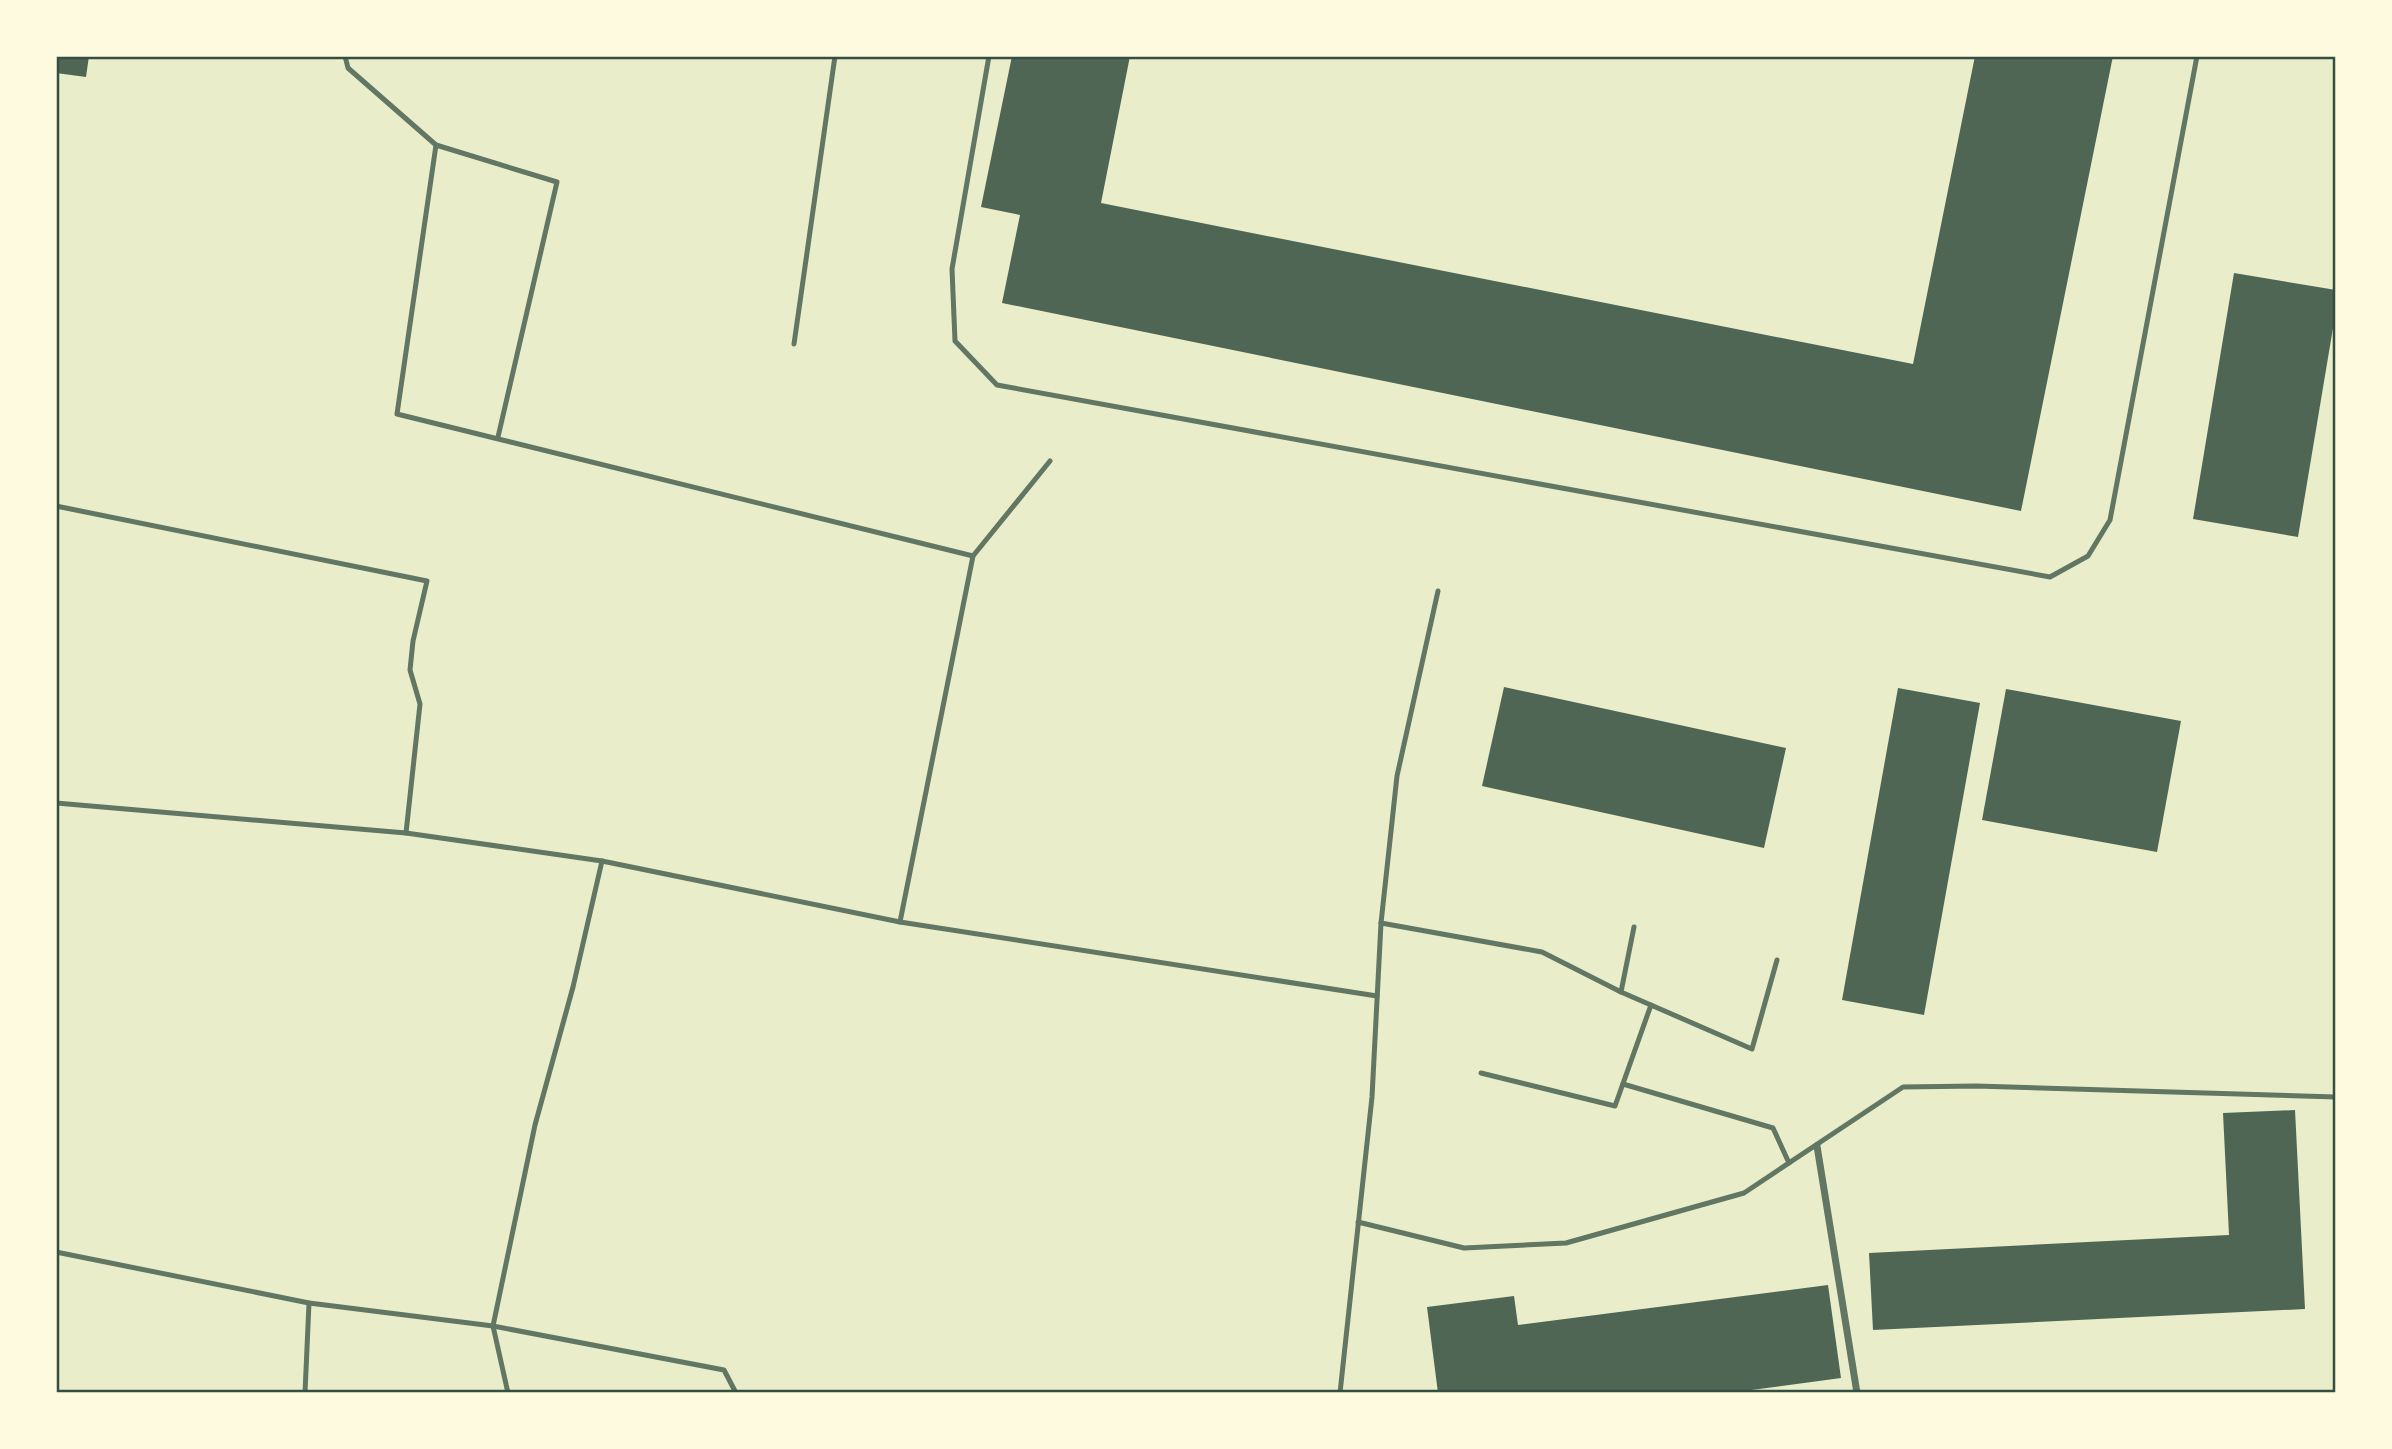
<svg xmlns="http://www.w3.org/2000/svg" width="2392" height="1449" viewBox="0 0 2392 1449" font-family="Figtree,sans-serif">
<rect width="100%" height="100%" fill="#e9edc9"/>
<g fill="#4f6655">
<path d="M56,56H89L86,77L56,73Z"/>
<path d="M1012,56H1130L1101,203L1913,364L1975,56H2113L2021,511L1002,303L1020,215L981,207Z"/>
<path d="M2234,273L2336,290V310L2298,537L2193,519Z"/>
<path d="M1504,687L1786,748L1764,848L1482,786Z"/>
<path d="M1898,688L1980,703L1924,1015L1842,1000Z"/>
<path d="M2006,689L2181,721L2157,852L1982,820Z"/>
<path d="M2295,1110L2305,1309L1873,1330L1869,1253L2229,1235L2223,1113Z"/>
<path d="M1828,1285L1841,1378L1729,1393H1438L1427,1307L1514,1296L1518,1325Z"/>
</g>
<g fill="none" stroke-linecap="round" stroke-linejoin="round">
<g stroke="#617663" stroke-width="5">
<path d="M345,56L348,68L436,145L557,182L498,437"/>
<path d="M989,56L952,269L955,341L997,385L2050,577L2088,556L2110,520L2197,56"/>
<path d="M436,145L397,414L973,556"/>
<path d="M794,344L835,56"/>
<path d="M56,506L427,581L413,641L410,670L420,704L406,833"/>
<path d="M56,803L406,833L602,861L900,922L1377,996"/>
<path d="M900,922L973,556L1050,461"/>
<path d="M1381,923L1542,952L1621,992L1752,1049L1777,960"/>
<path d="M1621,992L1634,927"/>
<path d="M1481,1073L1615,1106L1651,1005"/>
<path d="M1623,1084L1773,1128L1789,1163"/>
<path d="M1358,1222L1464,1248L1566,1243L1744,1193L1903,1087L1976,1086L2336,1097"/>
<path d="M56,1252L309,1303L493,1326L724,1370L736,1393"/>
<path d="M305,1393L309,1303"/>
<path d="M508,1393L493,1326L535,1125L573,987L602,861"/>
<path d="M1340,1393L1372,1097L1381,923L1397,776L1438,591"/>
</g>
<path stroke="#617663" stroke-width="7" d="M1817,1146L1857,1393"/>
</g>
<rect width="2392" height="1449" fill="none" stroke="#fefae0" stroke-width="116"/>
<rect x="58" y="58" width="2276" height="1333" fill="none" stroke="#344e41" stroke-width="2.5"/>
</svg>
